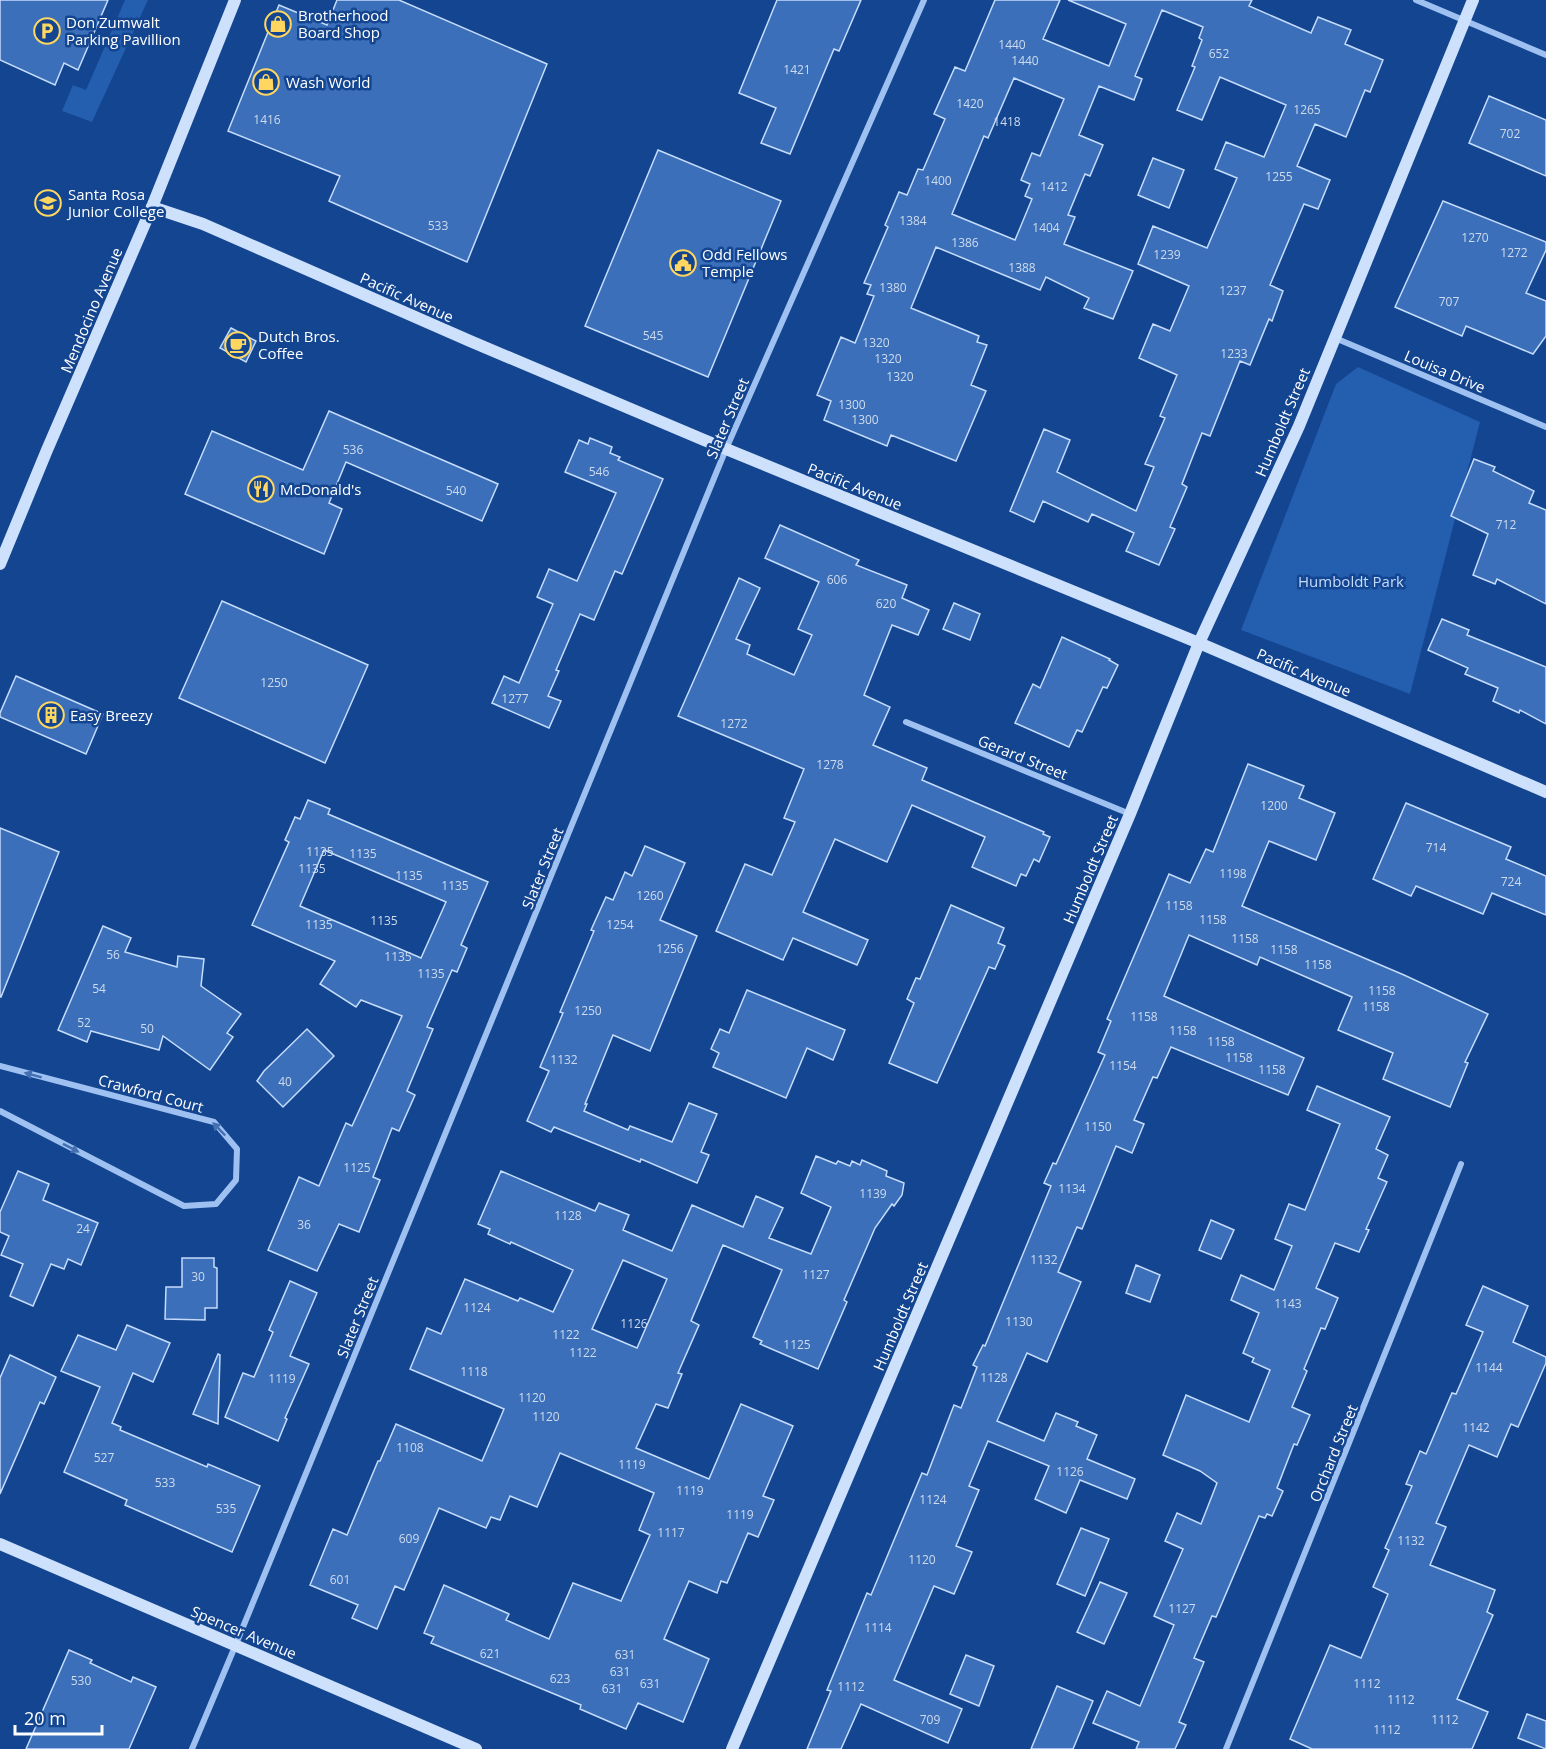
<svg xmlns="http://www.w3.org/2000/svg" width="1546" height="1749" viewBox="0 0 1546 1749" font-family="'Open Sans',sans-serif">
<rect width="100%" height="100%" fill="#134590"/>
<g fill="#245eaf">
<path d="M125,0H148L92,122L62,111L73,85L86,90Z"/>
<path d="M1358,367L1480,422L1410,694L1241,630L1336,384Z"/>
</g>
<g fill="#3b6fb9" stroke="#c5dcfc" stroke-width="1.5" fill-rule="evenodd">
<path d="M0,0H108L78,70L64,63L55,85L0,60Z"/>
<path d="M337,0H399L547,64L467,262L329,201L340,176L228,131L279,5L327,25Z"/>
<path d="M777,0H861L839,51L834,49L790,154L761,143L776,108L739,93Z"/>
<path d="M995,0H1060L1043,39L1109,66L1126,24L1068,0H1252L1249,6L1311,33L1318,17L1351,30L1345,44L1383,60L1370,92L1365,90L1346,137L1315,124L1297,166L1330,180L1318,209L1304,204L1270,285L1283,291L1272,321L1269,319L1250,365L1240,361L1210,436L1202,433L1182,484L1187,487L1170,527L1175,529L1159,565L1126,551L1134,533L1092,514L1088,522L1043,501L1034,522L1010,511L1044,429L1070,440L1057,472L1136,511L1154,467L1145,464L1165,418L1160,416L1177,375L1139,358L1153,324L1170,331L1189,286L1138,264L1153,226L1207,248L1237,178L1215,169L1226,142L1264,157L1286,105L1220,77L1202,120L1177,110L1195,67L1192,66L1202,40L1199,38L1203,27L1162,10L1135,76L1142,79L1134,100L1099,86L1079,135L1103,145L1090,176L1085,174L1068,215L1075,217L1064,244L1133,271L1113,319L1084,308L1089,298L1046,277L1040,290L936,247L911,308L979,336L977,342L987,345L971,385L986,391L956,461L891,435L887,446L824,420L831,401L817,395L841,337L855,343L874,296L867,294L871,285L864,283L888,227L885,225L899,192L907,195L918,169L923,170L945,119L934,114L955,67L965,71ZM1014,78L1064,99L1040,156L1032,153L1021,180L1030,184L1025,196L1032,199L1015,240L952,214L984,136L988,138Z"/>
<path d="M1489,96L1546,120V176L1469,143Z"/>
<path d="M658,150L781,201L708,377L585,326Z"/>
<path d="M1153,158L1184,170L1169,208L1138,195Z"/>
<path d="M1443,201L1546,242V250L1526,293L1546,301V336L1533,354L1466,326L1462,336L1395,307Z"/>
<path d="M231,328L256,341L246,362L220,348Z"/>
<path d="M329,411L498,484L482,521L346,462L329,503L342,509L324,554L185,494L212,431L303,470Z"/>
<path d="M590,438L612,447L610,453L620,457L618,460L663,479L622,574L615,571L594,620L580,614L556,670L559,671L548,696L561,701L549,728L492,703L504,676L519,683L543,627L553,604L537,597L549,569L577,581L616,493L565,472L579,440L588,444Z"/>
<path d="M1474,459L1495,467L1493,471L1534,491L1529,503L1546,510V604L1497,579L1495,584L1473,575L1488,534L1451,516Z"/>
<path d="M780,525L859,560L856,565L907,585L902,598L929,610L918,635L892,625L864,695L890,707L873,745L927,768L922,780L1044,832L1043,834L1050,837L1039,862L1034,859L1026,876L1021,874L1016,886L972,867L985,837L912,805L887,862L835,839L803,912L868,940L857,965L793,938L783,960L716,931L745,864L772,875L795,822L784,818L804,769L678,716L739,578L760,588L736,639L750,645L747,654L794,675L812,635L798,629L819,582L765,558Z"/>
<path d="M222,601L368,665L325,763L179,698Z"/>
<path d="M954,603L980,614L970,640L943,629Z"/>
<path d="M1442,619L1469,630L1467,635L1546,667V724L1520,710L1519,713L1493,701L1498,688L1465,674L1468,668L1428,650Z"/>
<path d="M1062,637L1110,659L1109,660L1118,665L1107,688L1103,687L1082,732L1077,730L1069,747L1015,723L1033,684L1040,688Z"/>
<path d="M16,676L103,714L86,754L0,717V713Z"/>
<path d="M1248,764L1304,786L1299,798L1335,813L1316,860L1269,841L1242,906L1404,975L1488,1014L1465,1062L1468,1063L1450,1107L1383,1079L1393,1053L1338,1030L1352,997L1260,957L1257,965L1189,935L1164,996L1304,1058L1288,1095L1171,1047L1157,1078L1153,1077L1134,1120L1144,1124L1132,1153L1116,1146L1082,1229L1077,1227L1058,1272L1081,1282L1047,1362L1027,1353L997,1421L1044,1441L1056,1413L1078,1422L1076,1426L1097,1435L1087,1459L1135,1479L1127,1499L1080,1480L1066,1513L1035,1499L1049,1466L988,1441L969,1486L979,1490L956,1546L972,1552L954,1594L934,1586L894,1680L962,1709L948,1743L861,1704L841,1749H807L831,1691L827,1690L867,1593L871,1595L922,1473L927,1475L954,1405L961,1408L977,1367L973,1365L983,1345L985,1346L1051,1186L1044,1183L1053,1163L1056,1164L1105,1055L1098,1052L1111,1021L1107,1019L1169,874L1190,883L1206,849L1213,852Z"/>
<path d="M308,800L330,809L328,814L488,882L461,945L467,948L457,972L452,970L427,1027L433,1029L407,1091L415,1095L399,1131L392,1128L373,1177L380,1180L359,1232L339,1224L317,1271L268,1250L299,1177L319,1186L346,1123L352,1126L402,1016L361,1000L356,1007L320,984L335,961L252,925L289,842L285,840L295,817L300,819ZM324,850L446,902L421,958L300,906Z"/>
<path d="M1406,803L1511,847L1506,859L1546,876V915L1492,893L1483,914L1416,886L1411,896L1373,879Z"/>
<path d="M0,828L59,852L1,997H0Z"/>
<path d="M645,846L685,863L660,920L697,936L650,1051L613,1035L585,1104H587L584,1111L628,1130L630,1126L672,1142L689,1103L717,1114L701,1152L709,1155L697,1183L641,1159L640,1162L554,1127L551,1132L527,1121L549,1071L540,1067L563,1013L560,1012L594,931L591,930L606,897L613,900L625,872L632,876Z"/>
<path d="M951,905L1004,928L998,943L1005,946L995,969L989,967L937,1083L889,1063L914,1003L907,999L916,978L920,979Z"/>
<path d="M103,926L131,938L125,952L177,967L178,956L204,959L201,986L241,1014L227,1033L233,1037L210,1070L163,1036L159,1050L91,1031L87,1042L58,1030Z"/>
<path d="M747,990L845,1030L833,1060L807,1048L786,1098L713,1067L719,1053L711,1049L720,1029L729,1033Z"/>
<path d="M307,1029L334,1056L283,1107L257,1081L264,1071Z"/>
<path d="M1317,1086L1390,1117L1376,1149L1388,1155L1378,1178L1387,1182L1366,1229L1369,1230L1359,1252L1335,1243L1316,1288L1338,1298L1325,1329L1321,1328L1304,1369L1307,1371L1292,1407L1310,1415L1297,1445L1294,1444L1277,1488L1283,1491L1272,1516L1267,1514L1265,1518L1259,1516L1216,1617L1212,1616L1194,1658L1204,1662L1179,1722L1186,1725L1175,1749H1136L1139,1742L1093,1723L1107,1691L1140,1706L1174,1625L1154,1616L1183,1549L1165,1541L1177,1513L1201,1524L1217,1483L1200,1471L1163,1455L1186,1395L1249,1422L1270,1370L1252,1362L1254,1358L1243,1353L1259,1313L1231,1300L1241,1275L1274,1290L1292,1246L1275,1239L1289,1204L1305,1210L1340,1124L1307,1110Z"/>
<path d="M816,1156L836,1164L838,1161L850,1166L852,1161L860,1165L862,1160L887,1171L886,1176L904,1183L902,1195L894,1206L892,1204L875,1228L844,1300L847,1302L818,1369L760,1344L762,1341L753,1337L782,1270L723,1245L691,1321L699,1325L678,1373L682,1374L668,1408L656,1404L636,1448L709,1479L741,1404L793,1426L763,1496L774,1500L758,1537L748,1533L727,1583L721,1581L717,1593L689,1581L664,1639L709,1659L683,1722L638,1703L626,1729L580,1709L581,1705L431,1643L434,1637L424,1633L444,1585L509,1614L506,1620L549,1639L573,1583L621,1601L650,1535L639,1530L654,1493L560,1453L537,1507L510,1496L500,1520L491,1517L486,1528L439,1508L404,1590L395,1586L377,1629L352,1618L358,1605L310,1585L333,1529L347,1535L378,1461H380L396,1424L482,1461L504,1409L410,1369L427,1328L441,1334L465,1279L518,1301L520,1298L553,1312L573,1270L511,1242L510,1244L488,1234L490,1229L478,1224L501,1171L595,1211L599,1203L629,1215L623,1230L672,1251L692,1205L743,1227L756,1196L783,1208L769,1238L811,1254L831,1207L801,1193ZM623,1260L667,1279L637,1348L592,1329Z"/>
<path d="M18,1171L49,1184L43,1200L98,1223L81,1265L68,1259L64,1269L51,1264L33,1306L10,1296L23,1264L1,1255L9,1236L0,1232V1212Z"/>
<path d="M1211,1220L1234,1230L1221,1259L1199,1250Z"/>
<path d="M182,1258H214V1267L217,1268V1308H205V1320L165,1319L166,1287H182Z"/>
<path d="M1136,1265L1160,1275L1150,1302L1126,1293Z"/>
<path d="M290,1281L317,1293L290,1356L309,1364L285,1418L287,1419L278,1441L225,1417L243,1373L254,1377L273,1332L269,1330Z"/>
<path d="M1483,1286L1528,1306L1513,1342L1546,1357V1363L1518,1427L1511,1424L1497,1457L1469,1445L1436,1523L1446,1527L1430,1565L1495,1590L1487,1612L1493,1615L1457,1699L1488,1712L1472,1749H1312L1290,1739L1330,1645L1361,1658L1388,1594L1373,1587L1389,1550L1385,1548L1412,1486L1406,1484L1420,1451L1426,1454L1452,1393L1456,1394L1483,1332L1466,1325Z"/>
<path d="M127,1325L170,1343L153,1382L133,1373L112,1423L121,1427L120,1430L207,1467L208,1464L260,1486L232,1552L125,1505L127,1500L64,1472L100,1387L61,1371L78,1335L116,1350Z"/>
<path d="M218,1354L220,1355L218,1424L193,1414Z"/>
<path d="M10,1355L56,1377L44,1404L40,1402L0,1494V1378Z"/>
<path d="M1081,1528L1109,1539L1085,1596L1057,1584Z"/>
<path d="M1100,1582L1127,1593L1104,1644L1077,1632Z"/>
<path d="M69,1650L92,1660L90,1663L131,1682L133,1677L156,1687L129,1749H26Z"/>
<path d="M966,1655L994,1666L979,1706L950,1694Z"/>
<path d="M1057,1686L1093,1701L1073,1749H1031Z"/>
<path d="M1527,1714L1546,1721V1749L1518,1738Z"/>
</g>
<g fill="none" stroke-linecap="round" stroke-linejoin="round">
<g stroke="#9ec1f2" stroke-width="6">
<path d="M1416,0L1546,55"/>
<path d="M1335,338L1546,427"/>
<path d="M906,722L1130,814"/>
<path d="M0,1066L214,1122L237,1149L236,1180L216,1204L184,1206L0,1111"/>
<path d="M192,1749L236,1644L726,449L924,0"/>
<path d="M1226,1749L1461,1164"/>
</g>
<g stroke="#cde0fc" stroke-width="12">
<path d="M152,207L203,224L470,341L704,440L1199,643L1546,792"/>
<path d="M0,564L47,450L152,207L235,0"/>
<path d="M0,1544L476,1749"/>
<path d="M732,1749L1130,814L1199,643L1299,426L1473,0"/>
</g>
</g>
<defs><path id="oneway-solid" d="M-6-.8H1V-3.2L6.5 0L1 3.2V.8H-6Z" transform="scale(1.5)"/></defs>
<g fill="#4470b2">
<use href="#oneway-solid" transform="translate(33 1075) rotate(-165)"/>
<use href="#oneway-solid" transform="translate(219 1129) rotate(-134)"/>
<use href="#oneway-solid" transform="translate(71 1148) rotate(27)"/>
</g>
<defs>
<g id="shop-ring" transform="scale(1.35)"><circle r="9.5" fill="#134590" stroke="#ffd65f" stroke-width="1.5"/><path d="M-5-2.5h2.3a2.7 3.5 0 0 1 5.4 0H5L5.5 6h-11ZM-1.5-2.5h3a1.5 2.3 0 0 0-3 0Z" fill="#ffd65f"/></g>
<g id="parking-ring" transform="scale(1.35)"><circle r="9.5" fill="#134590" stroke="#ffd65f" stroke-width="1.5"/><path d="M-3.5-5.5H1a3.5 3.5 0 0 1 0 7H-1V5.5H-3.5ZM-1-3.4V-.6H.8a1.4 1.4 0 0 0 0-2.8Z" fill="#ffd65f"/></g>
<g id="university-ring" transform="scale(1.35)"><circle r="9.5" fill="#134590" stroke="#ffd65f" stroke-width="1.5"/><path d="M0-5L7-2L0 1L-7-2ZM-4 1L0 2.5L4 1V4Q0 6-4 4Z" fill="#ffd65f"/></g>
<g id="civic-ring" transform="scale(1.35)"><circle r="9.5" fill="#134590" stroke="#ffd65f" stroke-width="1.5"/><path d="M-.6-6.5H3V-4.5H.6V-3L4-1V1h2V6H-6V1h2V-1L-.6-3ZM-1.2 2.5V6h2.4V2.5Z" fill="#ffd65f"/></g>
<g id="cafe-ring" transform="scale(1.35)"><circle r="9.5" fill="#134590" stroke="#ffd65f" stroke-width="1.5"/><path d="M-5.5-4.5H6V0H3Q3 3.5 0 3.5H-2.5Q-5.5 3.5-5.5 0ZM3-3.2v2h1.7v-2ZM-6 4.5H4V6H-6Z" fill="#ffd65f"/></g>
<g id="restaurant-ring" transform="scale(1.35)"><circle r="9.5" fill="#134590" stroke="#ffd65f" stroke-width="1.5"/><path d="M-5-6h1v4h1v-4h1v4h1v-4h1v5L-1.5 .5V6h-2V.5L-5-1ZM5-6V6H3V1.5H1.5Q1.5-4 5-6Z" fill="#ffd65f"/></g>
<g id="building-ring" transform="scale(1.35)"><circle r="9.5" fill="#134590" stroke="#ffd65f" stroke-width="1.5"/><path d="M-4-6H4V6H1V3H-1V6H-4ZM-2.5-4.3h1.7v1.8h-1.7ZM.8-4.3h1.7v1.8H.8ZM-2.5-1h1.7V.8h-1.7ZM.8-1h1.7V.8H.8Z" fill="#ffd65f"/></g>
</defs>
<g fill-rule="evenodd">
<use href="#shop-ring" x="278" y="24"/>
<use href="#parking-ring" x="47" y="31"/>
<use href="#shop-ring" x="266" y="82"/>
<use href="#university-ring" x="48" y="203"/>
<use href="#civic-ring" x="683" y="263"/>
<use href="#cafe-ring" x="238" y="345"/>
<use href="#restaurant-ring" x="261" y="489"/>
<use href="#building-ring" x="51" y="715"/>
</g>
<g text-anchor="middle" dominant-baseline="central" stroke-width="5" stroke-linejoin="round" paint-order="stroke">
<g font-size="12" fill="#cedbee">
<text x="1012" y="44">1440</text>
<text x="1219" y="53">652</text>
<text x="1025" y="60">1440</text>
<text x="797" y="69">1421</text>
<text x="970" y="103">1420</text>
<text x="1307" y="109">1265</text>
<text x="267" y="119">1416</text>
<text x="1007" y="121">1418</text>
<text x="1510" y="133">702</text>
<text x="1279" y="176">1255</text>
<text x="938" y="180">1400</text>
<text x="1054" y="186">1412</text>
<text x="913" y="220">1384</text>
<text x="438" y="225">533</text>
<text x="1046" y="227">1404</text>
<text x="1475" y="237">1270</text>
<text x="965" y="242">1386</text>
<text x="1514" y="252">1272</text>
<text x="1167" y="254">1239</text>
<text x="1022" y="267">1388</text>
<text x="893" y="287">1380</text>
<text x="1233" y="290">1237</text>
<text x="1449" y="301">707</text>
<text x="653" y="335">545</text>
<text x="876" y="342">1320</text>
<text x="1234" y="353">1233</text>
<text x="888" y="358">1320</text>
<text x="900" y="376">1320</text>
<text x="852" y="404">1300</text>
<text x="865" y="419">1300</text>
<text x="353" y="449">536</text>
<text x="599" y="471">546</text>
<text x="456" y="490">540</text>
<text x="1506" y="524">712</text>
<text x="837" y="579">606</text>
<text x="886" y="603">620</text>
<text x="274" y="682">1250</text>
<text x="515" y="698">1277</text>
<text x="734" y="723">1272</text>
<text x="830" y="764">1278</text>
<text x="1274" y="805">1200</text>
<text x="1436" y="847">714</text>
<text x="320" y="851">1135</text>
<text x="363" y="853">1135</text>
<text x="312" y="868">1135</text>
<text x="1233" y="873">1198</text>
<text x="409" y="875">1135</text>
<text x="1511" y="881">724</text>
<text x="455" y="885">1135</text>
<text x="650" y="895">1260</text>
<text x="1179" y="905">1158</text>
<text x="1213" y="919">1158</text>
<text x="384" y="920">1135</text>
<text x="319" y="924">1135</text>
<text x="620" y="924">1254</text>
<text x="1245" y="938">1158</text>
<text x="670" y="948">1256</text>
<text x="1284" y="949">1158</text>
<text x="113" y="954">56</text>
<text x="398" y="956">1135</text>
<text x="1318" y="964">1158</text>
<text x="431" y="973">1135</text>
<text x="99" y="988">54</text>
<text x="1382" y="990">1158</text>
<text x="1376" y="1006">1158</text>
<text x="588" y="1010">1250</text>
<text x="1144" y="1016">1158</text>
<text x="84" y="1022">52</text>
<text x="147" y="1028">50</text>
<text x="1183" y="1030">1158</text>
<text x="1221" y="1041">1158</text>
<text x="1239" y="1057">1158</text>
<text x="564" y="1059">1132</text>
<text x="1123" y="1065">1154</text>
<text x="1272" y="1069">1158</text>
<text x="285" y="1081">40</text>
<text x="1098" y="1126">1150</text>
<text x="357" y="1167">1125</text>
<text x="1072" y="1188">1134</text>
<text x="873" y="1193">1139</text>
<text x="568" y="1215">1128</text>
<text x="304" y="1224">36</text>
<text x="83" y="1228">24</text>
<text x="1044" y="1259">1132</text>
<text x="816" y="1274">1127</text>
<text x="198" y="1276">30</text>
<text x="1288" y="1303">1143</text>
<text x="477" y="1307">1124</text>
<text x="1019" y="1321">1130</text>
<text x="634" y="1323">1126</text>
<text x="566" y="1334">1122</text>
<text x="797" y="1344">1125</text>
<text x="583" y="1352">1122</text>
<text x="1489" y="1367">1144</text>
<text x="474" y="1371">1118</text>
<text x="994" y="1377">1128</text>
<text x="282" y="1378">1119</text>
<text x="532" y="1397">1120</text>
<text x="546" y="1416">1120</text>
<text x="1476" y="1427">1142</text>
<text x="410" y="1447">1108</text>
<text x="104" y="1457">527</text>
<text x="632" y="1464">1119</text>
<text x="1070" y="1471">1126</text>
<text x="165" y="1482">533</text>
<text x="690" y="1490">1119</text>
<text x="933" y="1499">1124</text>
<text x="226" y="1508">535</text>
<text x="740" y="1514">1119</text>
<text x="671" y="1532">1117</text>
<text x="409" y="1538">609</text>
<text x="1411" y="1540">1132</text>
<text x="922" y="1559">1120</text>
<text x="340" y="1579">601</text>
<text x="1182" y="1608">1127</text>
<text x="878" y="1627">1114</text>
<text x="490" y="1653">621</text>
<text x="625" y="1654">631</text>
<text x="620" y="1671">631</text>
<text x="560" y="1678">623</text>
<text x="81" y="1680">530</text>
<text x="650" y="1683">631</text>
<text x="1367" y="1683">1112</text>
<text x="851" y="1686">1112</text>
<text x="612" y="1688">631</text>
<text x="1401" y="1699">1112</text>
<text x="930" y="1719">709</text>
<text x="1445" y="1719">1112</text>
<text x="1387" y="1729">1112</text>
</g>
<g font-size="15" fill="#fff" stroke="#134590" text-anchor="start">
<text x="298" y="15">Brotherhood<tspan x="298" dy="17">Board Shop</tspan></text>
<text x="66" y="22">Don Zumwalt<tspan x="66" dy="17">Parking Pavillion</tspan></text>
<text x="286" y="82">Wash World</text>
<text x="68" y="194">Santa Rosa<tspan x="68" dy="17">Junior College</tspan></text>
<text x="702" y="254">Odd Fellows<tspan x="702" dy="17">Temple</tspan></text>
<text x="258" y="336">Dutch Bros.<tspan x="258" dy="17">Coffee</tspan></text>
<text x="280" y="489">McDonald's</text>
<text x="70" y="715">Easy Breezy</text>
</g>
<g font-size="15" fill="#fff" stroke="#134590">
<text transform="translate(407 297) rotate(24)">Pacific Avenue</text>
<text transform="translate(91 310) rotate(-67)">Mendocino Avenue</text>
<text transform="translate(1445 371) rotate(23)">Louisa Drive</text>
<text transform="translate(727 418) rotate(-67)">Slater Street</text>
<text transform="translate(1282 422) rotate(-67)">Humboldt Street</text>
<text transform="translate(855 486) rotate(22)">Pacific Avenue</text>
<text transform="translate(1304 672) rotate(23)">Pacific Avenue</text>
<text transform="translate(1023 757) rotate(22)">Gerard Street</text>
<text transform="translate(542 868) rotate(-68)">Slater Street</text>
<text transform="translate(1090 869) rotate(-67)">Humboldt Street</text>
<text transform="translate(151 1093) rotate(15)">Crawford Court</text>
<text transform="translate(900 1316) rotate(-67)">Humboldt Street</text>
<text transform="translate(357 1317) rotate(-68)">Slater Street</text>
<text transform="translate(1333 1453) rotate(-68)">Orchard Street</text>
<text transform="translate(244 1632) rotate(23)">Spencer Avenue</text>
</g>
<g font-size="15" fill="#c5dcfc" stroke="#134590">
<text x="1351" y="581">Humboldt Park</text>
</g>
</g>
<path d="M15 1725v9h87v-9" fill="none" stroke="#ffffff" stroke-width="3"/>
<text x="24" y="1725" font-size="18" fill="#ffffff" stroke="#134590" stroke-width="4.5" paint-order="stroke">20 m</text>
</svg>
